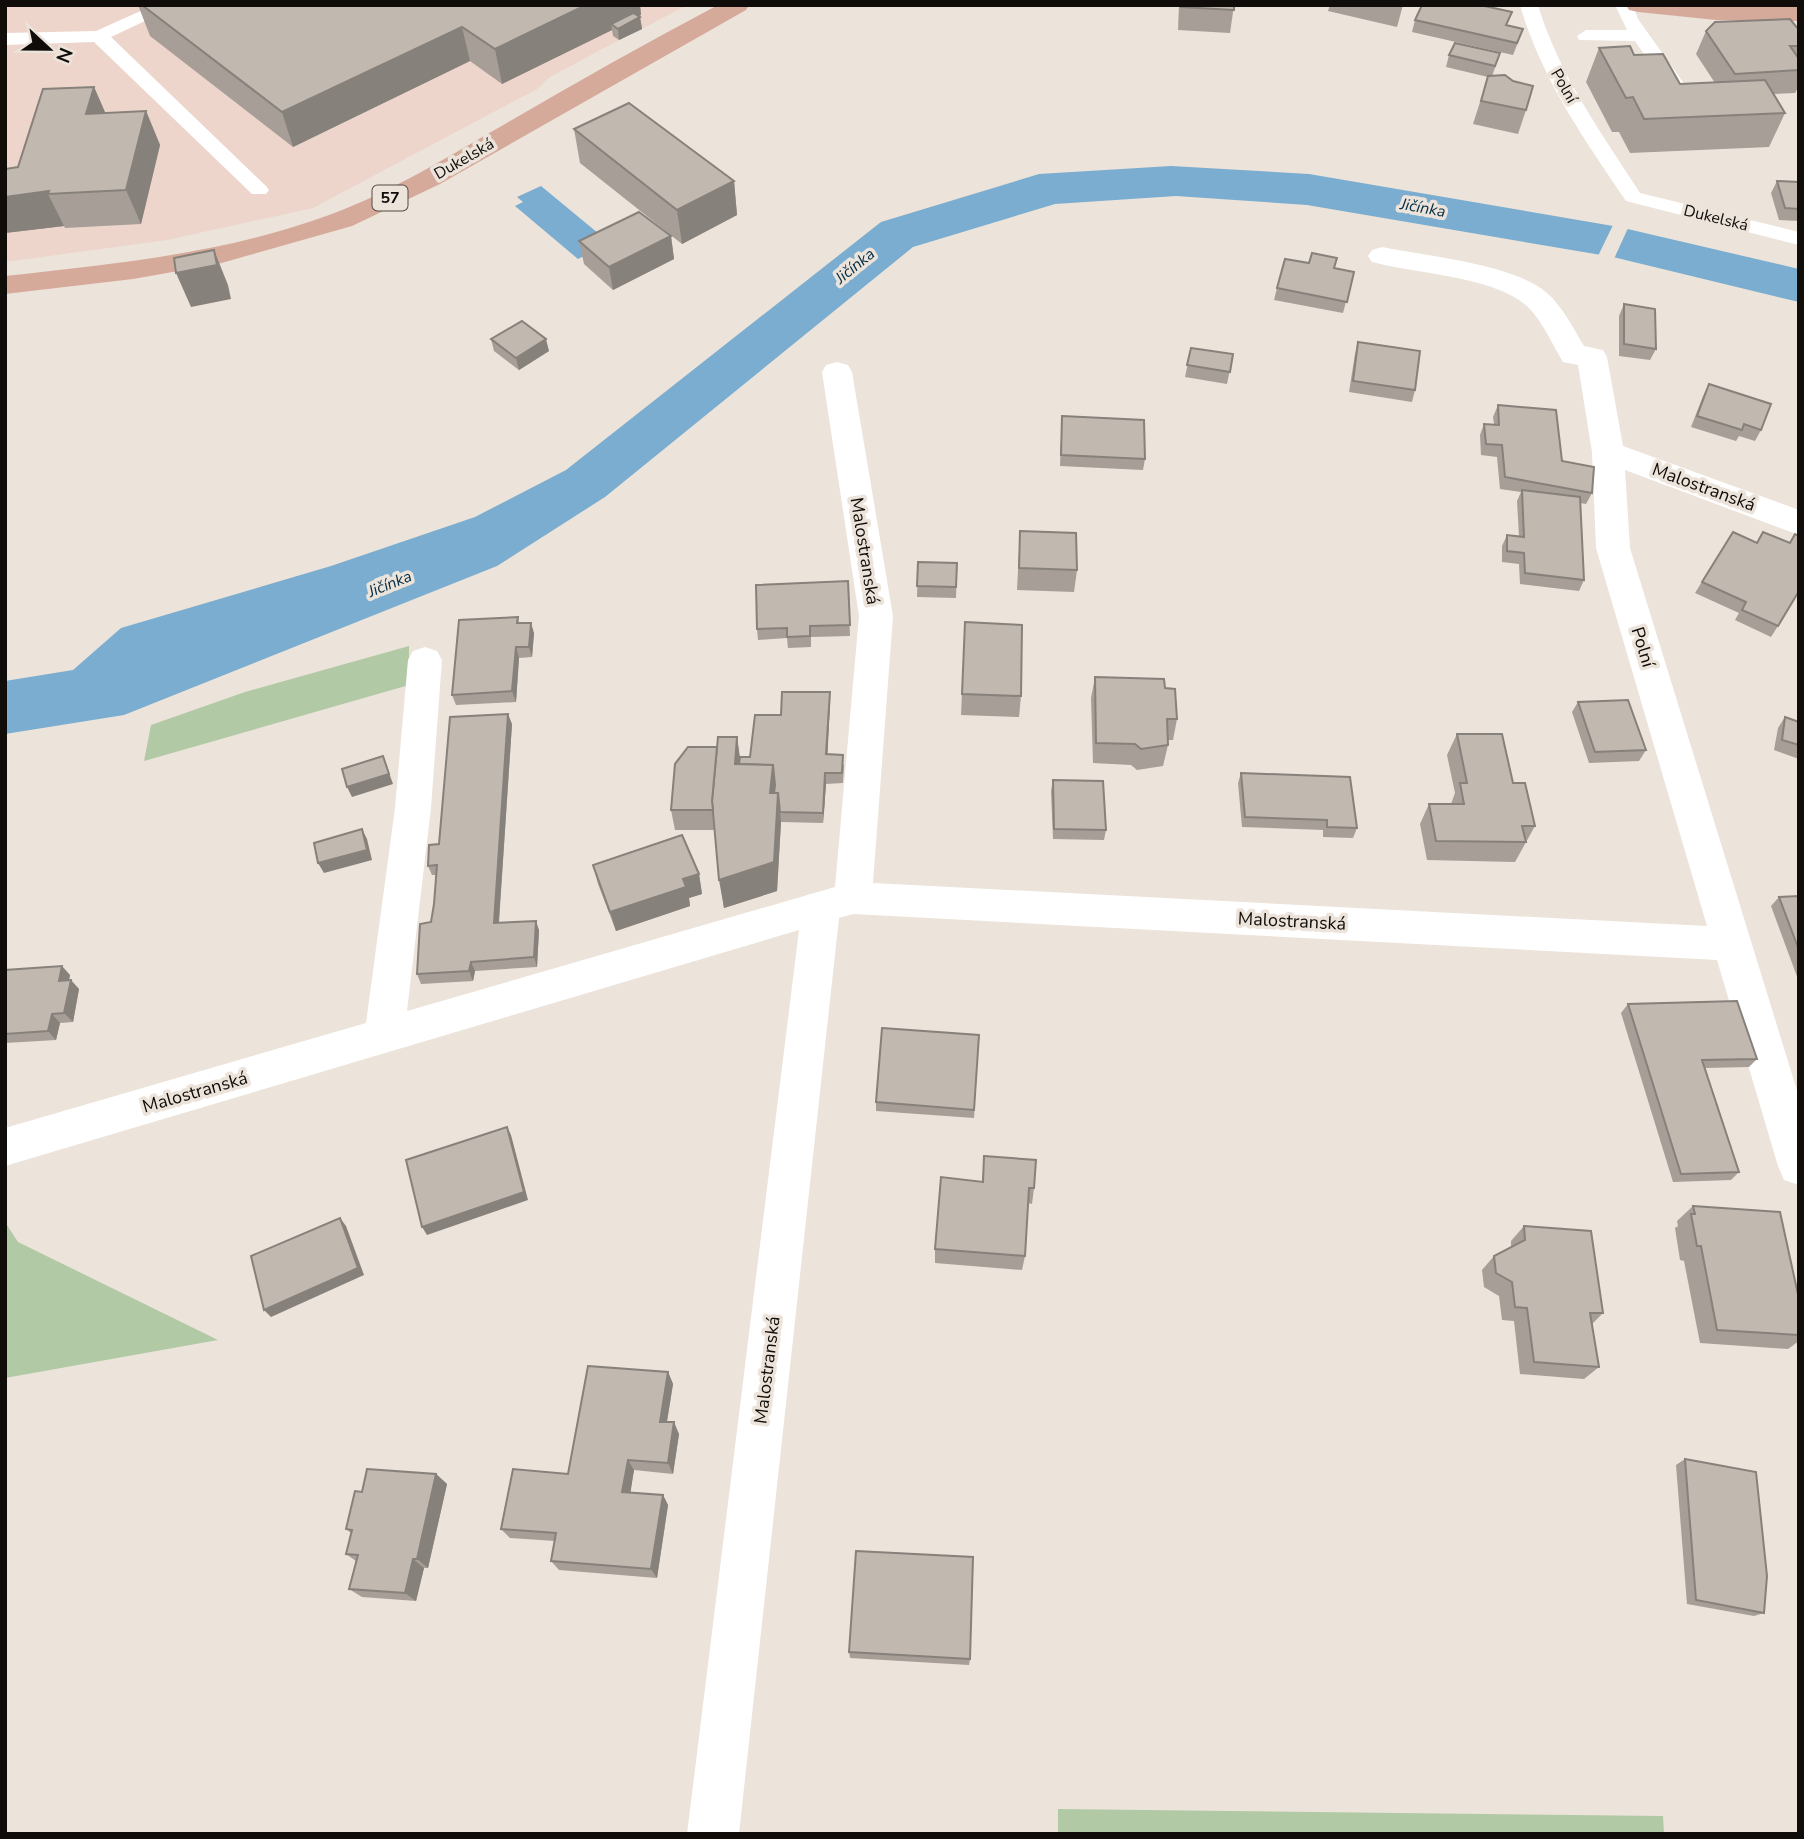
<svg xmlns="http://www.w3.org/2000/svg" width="1804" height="1839" viewBox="0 0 1804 1839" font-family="'Nunito Sans',sans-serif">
<rect width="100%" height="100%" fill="#ece3da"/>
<path fill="#edd5cb" d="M5,5H687L642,29L614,36L619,40L550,77L537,89L313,208L167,240L5,262Z"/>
<g fill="#b1c9a4">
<path d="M409,646V685L144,761L151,725L245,692Z"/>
<path d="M5,1222L18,1242L218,1340L5,1378Z"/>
<path d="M1058,1809L1663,1816L1664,1834H1058Z"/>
</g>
<g fill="#7aadcf">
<path d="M1171,166L1309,174L1619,227L1799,269V302L1613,257L1307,205L1176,196L1055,204L913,247L605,497L497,566L124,715L5,734V681L73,670L121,628L331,566L475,517L566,470L881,222L1039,174Z"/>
<path d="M541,186L610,243L578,259L515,206L523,202L517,197Z"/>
</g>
<path fill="#ece3da" d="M1614,223L1629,226L1613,261L1597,258Z"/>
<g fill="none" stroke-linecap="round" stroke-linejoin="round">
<g fill="#fff" fill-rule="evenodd">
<path d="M154,5H179L111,37L266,186L269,190L266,194H252L94,42L5,45V33L96,31Z"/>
<path d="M1520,5H1538C1559,75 1601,132 1640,193L1799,232V245L1626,201C1584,139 1541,78 1520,5Z"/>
<path d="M1615,5H1633L1638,19L1685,85L1682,89H1668L1635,41L1579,40L1577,36L1586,30H1627Z"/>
</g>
<path fill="#fff" fill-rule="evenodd" d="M1382,247C1426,256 1514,264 1547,293C1563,307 1573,328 1584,346L1603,350L1607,357L1623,446L1799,510V535L1625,470L1630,548L1799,1097V1185L1784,1180L1778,1166L1717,960L853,914L839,918L739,1834H687L799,930L5,1166V1128L366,1023L395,808L408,660L413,651L425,647L437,651L442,660L431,808L407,1011L835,887L859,616L822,372L826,365L837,362L848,365L852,372L893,616L873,883L1707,926L1596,548L1592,452L1578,365L1563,362C1552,344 1543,322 1528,307C1495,276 1415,274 1372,262L1368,256L1372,250Z"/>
<g fill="#d6aa9a" fill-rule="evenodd">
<path d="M718,5H749L746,10L440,184L352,226L218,264L133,279L5,294V276C116,264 227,253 332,214C393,191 449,156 505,124C575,83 646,43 718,5Z"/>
<path d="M1626,5H1799V21L1716,20L1638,12L1629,10Z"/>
</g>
</g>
<g fill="#a69e97">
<path d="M138,5H640L641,15L639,16L640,17L642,29L619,40L613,36L612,30L502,84L470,61L293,147L150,36Z"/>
<path d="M1179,5H1234L1230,33L1178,30Z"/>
<path d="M1330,5H1403L1397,27L1328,11Z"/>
<path d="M1415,20L1508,25L1519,40L1513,55L1412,32Z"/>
<path d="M1799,30V86L1795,93L1774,94L1785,113L1769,147L1630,153L1619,132H1612L1586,82L1599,48L1634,55L1680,84L1715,83L1696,54L1706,31Z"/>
<path d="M1449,55L1496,65L1492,76L1526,110L1518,134L1473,124L1488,77L1446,67Z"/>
<path d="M94,87L105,113L146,111L160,145L141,224L65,228L64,226L5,233V169L18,167Z"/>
<path d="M574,129L734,181L737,215L682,244L580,163Z"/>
<path d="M1777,181L1799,182V221L1779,220L1771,193Z"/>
<path d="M671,236L674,259L613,290L584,264L579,241Z"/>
<path d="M1309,263L1354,272L1343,313L1274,300L1277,288Z"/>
<path d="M1624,304L1656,349L1650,360L1619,356V316Z"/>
<path d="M491,339L549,351L519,370L494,351Z"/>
<path d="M1358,342L1415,390L1412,402L1349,392L1355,354Z"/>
<path d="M1191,348L1233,354L1227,384L1185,377Z"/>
<path d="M1709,384L1761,430L1755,441L1739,436L1736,441L1691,427L1703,396Z"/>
<path d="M1498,405L1562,461L1592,493L1586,504L1580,503L1584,580L1579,591L1520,584L1519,564L1502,562V546L1507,535L1519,536L1517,501L1521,492L1500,489L1497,457L1481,455L1480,435L1484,424H1494L1493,417Z"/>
<path d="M1062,416L1145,459L1143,470L1060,466Z"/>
<path d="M1020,531L1077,570L1074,592L1017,590Z"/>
<path d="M1733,532L1778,626L1771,637L1735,620L1739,613L1695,593Z"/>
<path d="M918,562L957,563L956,598L917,597Z"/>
<path d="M848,581L850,636L811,637V647L788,648L787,638L758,640L757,629Z"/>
<path d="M518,617L519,623L534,633L532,657L519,658L516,702L456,705L452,695Z"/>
<path d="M965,622L1021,696L1019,717L961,715Z"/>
<path d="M1095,677L1177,719L1173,740H1168V745L1163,766L1137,770L1131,765L1093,763L1091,698Z"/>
<path d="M830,692V703L827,755L844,765L843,783L826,784L823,823L781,822L777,891L724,908L714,830H675L671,810L737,737L740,757H750L781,715Z"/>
<path d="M1578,702L1646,750L1639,761L1589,763L1572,712Z"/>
<path d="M1785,717L1799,722V759L1774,750L1778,728Z"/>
<path d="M512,724L499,923L539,930L537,967L475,971L473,981L421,984L417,974L431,922L434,904L436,875H432L428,866Z"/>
<path d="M1457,734L1513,783L1535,826L1515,862L1427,860L1420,824L1429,804H1451L1455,793L1447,755Z"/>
<path d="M1241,773L1357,828L1353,838L1323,837V830L1242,827L1238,783Z"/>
<path d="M1053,780L1106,830L1104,840L1053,839L1051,791Z"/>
<path d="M593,865L699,874L702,894L689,898L690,906L616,931L598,884Z"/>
<path d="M1799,896V982L1771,906L1779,897Z"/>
<path d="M5,970L70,975L69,980L79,989L73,1022L60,1023L56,1040L5,1043Z"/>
<path d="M1628,1004L1757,1059L1749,1067L1705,1068L1739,1172L1731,1180L1673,1182L1621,1013Z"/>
<path d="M979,1035L974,1118L876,1111V1102Z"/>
<path d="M984,1156L1034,1188L1032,1204L1028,1203L1025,1256L1022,1270L935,1263V1249L982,1182Z"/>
<path d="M1693,1206L1799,1299V1341L1788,1349L1700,1343L1684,1261L1680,1260L1675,1228L1678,1226L1677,1221Z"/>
<path d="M1524,1226L1603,1313L1592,1324L1599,1367L1584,1379L1520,1374L1514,1321L1502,1320L1499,1296L1484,1287L1482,1270L1494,1256L1511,1247V1241Z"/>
<path d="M668,1372L673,1384L667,1422L679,1434L673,1474L634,1470L630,1492L663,1495L668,1505L657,1578L559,1570L551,1561L555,1541L510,1538L501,1529L568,1474Z"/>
<path d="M1685,1459L1764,1613L1754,1616L1687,1604L1676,1465Z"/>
<path d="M436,1474L447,1484L428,1568H424L416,1601L362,1597L349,1589L356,1561L346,1554L351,1533L346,1529L362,1492Z"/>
<path d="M849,1652L970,1659L969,1665L850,1658Z"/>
</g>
<g fill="#87817b">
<path d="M586,5H640L641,15L616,28L611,24L612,30L502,84L495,49Z"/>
<path d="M640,17L642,29L619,40L618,29Z"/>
<path d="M462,27L470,61L293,147L282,112Z"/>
<path d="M94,87L109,121L86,114Z"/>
<path d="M146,111L160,145L141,224L126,190Z"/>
<path d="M734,181L737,215L682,244L677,210Z"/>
<path d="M49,191L48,194L64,226L5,233V197Z"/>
<path d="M671,236L674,259L613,290L609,267Z"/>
<path d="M214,250L228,285L231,299L191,307L176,273Z"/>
<path d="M546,339L549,351L519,370L516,358Z"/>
<path d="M531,623L534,633L532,657L529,647Z"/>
<path d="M516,647L519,658L516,702L512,691Z"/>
<path d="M830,692V703L827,765L826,754Z"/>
<path d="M508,714L512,724L498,933L494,923Z"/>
<path d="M737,737L741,768L735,764Z"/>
<path d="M383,756L393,784L352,797L347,787Z"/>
<path d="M773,765L776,795L770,793Z"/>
<path d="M825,773L826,784L823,823V813Z"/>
<path d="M778,793L781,822L777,891L724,908L719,880Z"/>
<path d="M362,829L367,839L372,860L324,873L318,863Z"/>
<path d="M699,874L702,894L689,898L690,906L616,931L610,912L683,879Z"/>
<path d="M536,921L539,930L537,967L534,957Z"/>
<path d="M471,962L475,971L473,981L469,971Z"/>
<path d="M62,966L70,975L67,990L59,981Z"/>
<path d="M71,980L79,989L73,1022L64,1013Z"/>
<path d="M52,1014L60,1023L56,1040L48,1031Z"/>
<path d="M507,1127L511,1135L528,1200L427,1235L422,1227Z"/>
<path d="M340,1218L346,1226L364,1275L271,1317L264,1310Z"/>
<path d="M668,1372L673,1384L665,1433L660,1422Z"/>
<path d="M674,1422L679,1434L673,1474L668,1463Z"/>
<path d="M628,1460L634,1470L629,1502L622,1492Z"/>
<path d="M436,1474L447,1484L428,1568L417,1559Z"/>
<path d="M663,1495L668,1505L657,1578L651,1569Z"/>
<path d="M413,1559L424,1568L416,1601L405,1593Z"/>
</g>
<g fill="#c1b8b0" stroke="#87817b" stroke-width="2">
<path d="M142,5H586L495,49L462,27L282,112Z"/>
<path d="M1181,5H1234V10L1181,7Z"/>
<path d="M1422,5H1480L1512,12L1506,25L1523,29L1517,43L1415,20Z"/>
<path d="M633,13L640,17L618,29L611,24Z"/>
<path d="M1790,19L1799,30V46H1790L1799,59V70L1735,74L1706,31L1715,22Z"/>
<path d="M1455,43L1500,53L1495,66L1449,55Z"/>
<path d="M1630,46L1634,55L1663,54L1680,84L1765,80L1785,113L1644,119L1633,97L1626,98L1599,48Z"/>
<path d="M1505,75L1513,81L1533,86L1526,110L1481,101L1488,76Z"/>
<path d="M94,87L86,114L146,111L126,190L48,194L49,191L5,197V169L18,167L43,89Z"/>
<path d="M629,103L734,181L677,210L574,129Z"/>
<path d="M1777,181L1799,182V209L1785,208Z"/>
<path d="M639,212L671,236L609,267L579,241Z"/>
<path d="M214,250L217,265L176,273L174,258Z"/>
<path d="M1312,253L1337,258L1334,268L1354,272L1347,302L1277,288L1285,259L1309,263Z"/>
<path d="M1624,304L1655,309L1656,349L1624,344Z"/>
<path d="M522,321L546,339L516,358L491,339Z"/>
<path d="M1358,342L1420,351L1415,390L1353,381Z"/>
<path d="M1191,348L1233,354L1230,372L1187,365Z"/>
<path d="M1709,384L1771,404L1761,430L1744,424L1742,430L1697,416Z"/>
<path d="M1498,405L1556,410L1562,461L1594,467L1592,493L1505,477L1502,445L1486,444L1484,424L1499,425Z"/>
<path d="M1062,416L1144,420L1145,459L1061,455Z"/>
<path d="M1522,490L1580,497L1584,580L1525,573L1524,553L1507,551V535L1524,537Z"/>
<path d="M1020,531L1076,533L1077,570L1019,568Z"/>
<path d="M1733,532L1757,543L1763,532L1790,543L1795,534L1799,536V591L1778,626L1742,610L1746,602L1702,582Z"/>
<path d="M918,562L957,563L956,587L917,586Z"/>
<path d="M848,581L850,625L810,626V636L787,637V628L757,629L756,585Z"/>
<path d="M518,617L517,623H531L529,647H516L512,691L452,695L459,620Z"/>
<path d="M965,622L1022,625L1021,696L962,694Z"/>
<path d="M1095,677L1164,679L1165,688L1175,689L1177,719H1167L1168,745L1141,749L1135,744L1096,743Z"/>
<path d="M782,692H830L826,754L843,755L842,773H825L823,813L780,812L778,793H774L775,785L773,765L739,764L740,757H750L755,715H781Z"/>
<path d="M1628,700L1646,750L1595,752L1578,702Z"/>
<path d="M508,714L494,923L536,921L534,957L471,962L469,971L417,974L420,924L431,922L434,904L437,865L428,866L429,845L439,844L450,717Z"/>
<path d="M1785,717L1799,722V745L1782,740Z"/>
<path d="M1457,734H1502L1513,783H1525L1535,826H1522L1526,842L1436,841L1429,804H1464L1460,783H1467Z"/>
<path d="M718,737H737L735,764L773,765L770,793H778L774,862L719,880L712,801Z"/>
<path d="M688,747H717L712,801L713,810H671L675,764Z"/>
<path d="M383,756L389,774L347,787L342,769Z"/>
<path d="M1241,773L1350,777L1357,828L1327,827V820L1245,817Z"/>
<path d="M1053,780L1103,781L1106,830L1054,829Z"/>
<path d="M362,829L367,850L318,863L314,843Z"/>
<path d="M682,835L699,874L683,879L686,887L610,912L593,865Z"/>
<path d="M1799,896V950L1779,897Z"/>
<path d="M62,966L59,981L71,980L64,1013L52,1014L48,1031L5,1034V970Z"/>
<path d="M1737,1001L1757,1059L1702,1060L1739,1172L1681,1174L1628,1004Z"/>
<path d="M882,1028L979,1035L974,1110L876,1102Z"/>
<path d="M507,1127L524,1192L422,1227L406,1160Z"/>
<path d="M984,1156L1036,1160L1034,1188H1029L1025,1256L935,1249L941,1177L983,1182Z"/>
<path d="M1693,1206L1780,1212L1799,1299V1335L1717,1330L1701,1246H1697L1691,1214H1695Z"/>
<path d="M340,1218L358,1268L264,1310L251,1256Z"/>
<path d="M1524,1226L1591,1231L1603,1313H1590L1599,1367L1534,1362L1527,1308L1515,1307L1512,1282L1496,1273L1494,1256L1525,1240Z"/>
<path d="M588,1366L668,1372L660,1422H674L668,1463L628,1460L622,1492L663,1495L651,1569L551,1561L556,1533L501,1529L513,1469L568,1474Z"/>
<path d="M1685,1459L1756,1472L1767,1576L1764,1613L1696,1600Z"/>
<path d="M367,1469L436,1474L417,1559H413L405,1593L349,1589L358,1555L346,1554L352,1530L346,1529L355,1491L362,1492Z"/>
<path d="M856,1551L973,1557L970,1659L849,1652Z"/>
</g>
<g text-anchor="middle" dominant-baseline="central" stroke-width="7" stroke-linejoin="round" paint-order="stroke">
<g font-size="16" fill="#0f0c09" stroke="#ece3da">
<text transform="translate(1564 86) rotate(60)">Polní</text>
<text transform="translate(464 159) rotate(-30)">Dukelská</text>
<text transform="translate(1716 218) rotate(14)">Dukelská</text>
</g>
<rect fill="#ece3da" stroke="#514c48" stroke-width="2" x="372.5" y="185.5" width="35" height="25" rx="5"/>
<g font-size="16" font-weight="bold" fill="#0f0c09">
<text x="390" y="198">57</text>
</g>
<g font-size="16" font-style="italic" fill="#022d45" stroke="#ece3da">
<text transform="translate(1423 208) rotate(10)">Jičínka</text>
<text transform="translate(855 266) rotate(-39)">Jičínka</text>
<text transform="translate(390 584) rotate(-22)">Jičínka</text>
</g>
<g font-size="18" fill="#0f0c09" stroke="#ece3da">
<text transform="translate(1704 487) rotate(20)">Malostranská</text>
<text transform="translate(865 551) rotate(81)">Malostranská</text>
<text transform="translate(1643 647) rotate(73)">Polní</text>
<text transform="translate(1292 921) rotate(3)">Malostranská</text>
<text transform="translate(195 1092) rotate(-16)">Malostranská</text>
<text transform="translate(767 1370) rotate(-83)">Malostranská</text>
</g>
</g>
<rect width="1804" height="1839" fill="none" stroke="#0f0c09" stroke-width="14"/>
<g transform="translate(49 49) rotate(112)" stroke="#ece3da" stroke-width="5" paint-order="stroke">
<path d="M0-5L12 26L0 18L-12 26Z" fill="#0f0c09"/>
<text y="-10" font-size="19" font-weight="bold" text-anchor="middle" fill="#0f0c09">N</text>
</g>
</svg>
